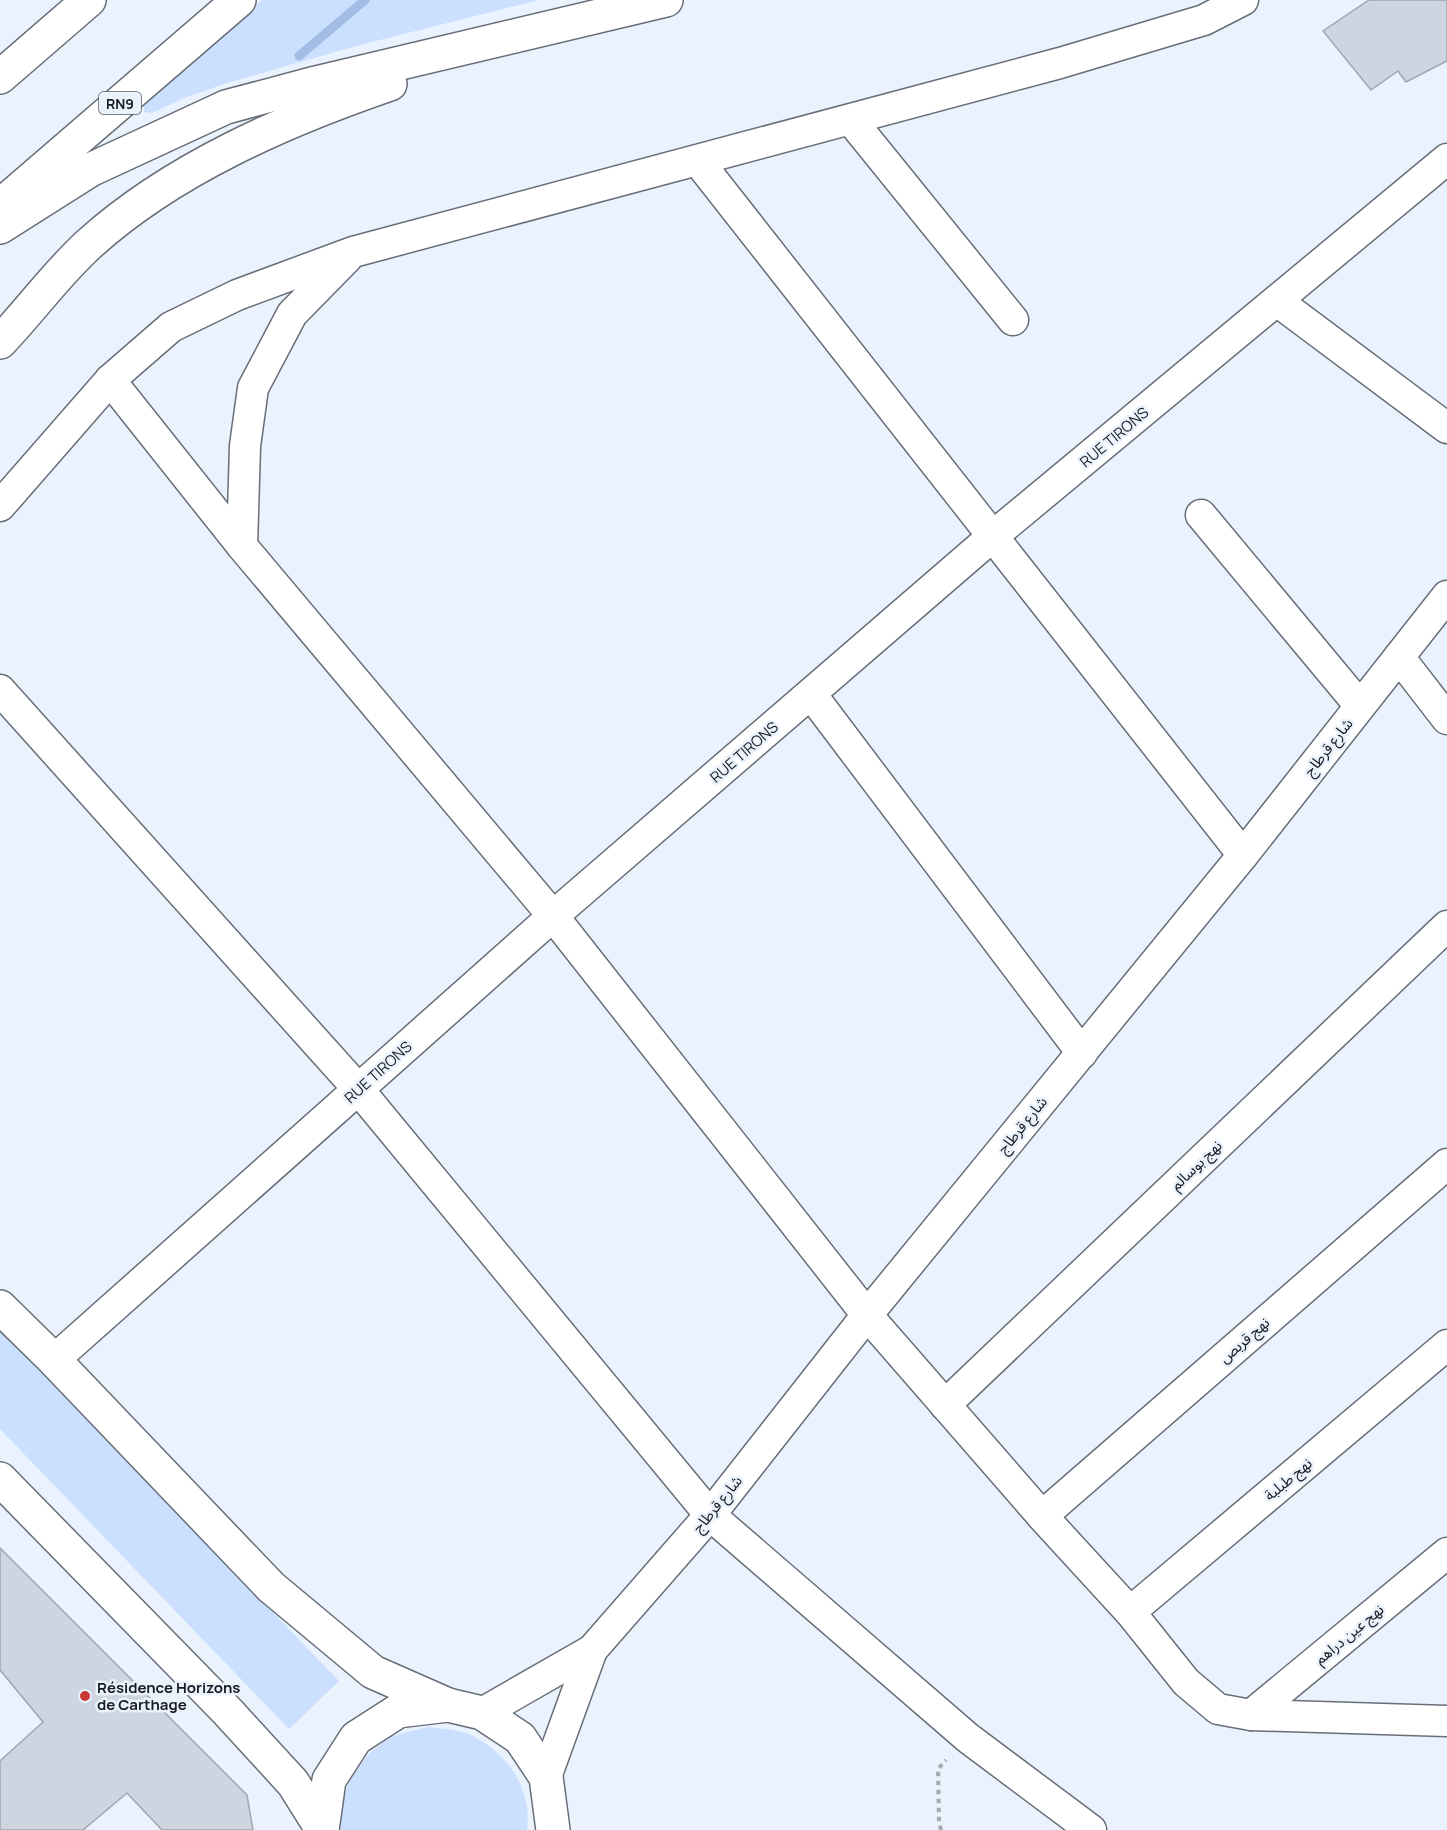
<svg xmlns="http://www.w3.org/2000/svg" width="1447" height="1830" viewBox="0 0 1447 1830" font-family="Manrope,'Noto Sans Arabic',sans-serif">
<rect width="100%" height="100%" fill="#eaf2fd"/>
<g fill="#cae0fe">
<path d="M261,0H539L356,46L227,83L184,98L152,113L144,112V104Z"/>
<path d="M0,1329L339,1681L289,1729L0,1429Z"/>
<path d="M429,1727C440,1729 455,1729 466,1733C505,1749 533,1788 527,1830H341C336,1794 360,1754 392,1737C403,1732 417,1730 429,1727Z"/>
</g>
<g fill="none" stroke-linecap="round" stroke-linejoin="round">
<path stroke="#a1bde3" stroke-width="9" d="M299,56L365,0"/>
</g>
<g fill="#cdd5e0" stroke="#9fa6b0" stroke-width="1.5">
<path d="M1369,0H1447V61L1406,82L1398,71L1371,90L1323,31Z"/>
<path d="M0,1548L247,1795L253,1830H162L127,1793L83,1830H0V1761L43,1722L0,1670Z"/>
</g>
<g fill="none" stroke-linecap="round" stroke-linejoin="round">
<g stroke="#686e78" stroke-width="33">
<g id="minor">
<path d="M851,120L1013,320"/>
<path d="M698,161L1243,855"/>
<path d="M1277,301L1447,428"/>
<path d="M110,380L242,546L553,916L867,1315L1042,1516L1130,1612L1186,1682L1218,1709L1251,1715L1447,1721"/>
<path d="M0,506L110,380L171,327L237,295L353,252L1060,63L1204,20L1243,0"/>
<path d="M1201,515L1360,706"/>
<path d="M242,546L245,446L253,388L292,314L347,258"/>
<path d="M1399,657L1447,719"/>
<path d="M0,690L359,1090L710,1515L968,1738L1091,1830"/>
<path d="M811,694L1082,1053"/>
<path d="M54,1360L553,916L993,536L1447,159"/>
<path d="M945,1405L1447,926"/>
<path d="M1042,1516L1447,1164"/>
<path d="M1130,1612L1447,1345"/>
<path d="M482,1713L592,1650L710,1515L867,1315L1243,855L1447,596"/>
<path d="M1251,1715L1447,1553"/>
<path d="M546,1777L592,1650"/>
</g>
</g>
<g stroke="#686e78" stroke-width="36">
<g id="major">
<path d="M0,1307L54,1360L271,1587L373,1672L448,1705"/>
<path d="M0,1479L228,1712L293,1783L322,1829"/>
<path d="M322,1830L329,1780L356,1738L398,1711L448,1705L482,1713L520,1738L546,1777L553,1830"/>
</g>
</g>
<g stroke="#686e78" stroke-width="36">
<g id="highway">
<path d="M0,77L89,0"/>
<path d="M0,206L239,0"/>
<path d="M0,227L90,170L226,107L316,83L666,0"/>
<path d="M0,342C30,311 56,274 89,244C172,169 285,120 390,84"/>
</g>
</g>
<path stroke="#a3aab2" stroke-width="4" stroke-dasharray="4.5 4.5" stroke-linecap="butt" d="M941,1830L939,1822L938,1769L946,1760"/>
<use href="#minor" stroke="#fff" stroke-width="30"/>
<use href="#major" stroke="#fff" stroke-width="33"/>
<use href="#highway" stroke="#fff" stroke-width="33"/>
</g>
<circle fill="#c73931" stroke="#eaf2fd" stroke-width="2" cx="85" cy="1696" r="6"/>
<g text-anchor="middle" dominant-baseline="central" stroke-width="5" stroke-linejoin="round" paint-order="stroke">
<rect fill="#eaf2fd" stroke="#585c62" stroke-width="1.5" x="99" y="92" width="42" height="22" rx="4.5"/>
<g font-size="14" font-weight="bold" fill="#191c20">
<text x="120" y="103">RN9</text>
</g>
<g font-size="15" fill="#191c20" stroke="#eaf2fd">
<text transform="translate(1114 437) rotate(-40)">RUE TIRONS</text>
<text transform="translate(1328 747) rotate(-52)">شارع قرطاج</text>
<text transform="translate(744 752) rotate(-41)">RUE TIRONS</text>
<text transform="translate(378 1072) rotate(-42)">RUE TIRONS</text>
<text transform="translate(1022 1125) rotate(-51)">شارع قرطاج</text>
<text transform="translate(1196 1165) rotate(-44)">نهج بوسالم</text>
<text transform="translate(1244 1340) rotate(-41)">نهج قربص</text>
<text transform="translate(1288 1479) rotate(-40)">نهج طبلبة</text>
<text transform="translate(717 1504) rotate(-51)">شارع قرطاج</text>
<text transform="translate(1349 1634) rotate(-40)">نهج عين دراهم</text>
</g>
<g font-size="15" font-weight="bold" fill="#191c20" stroke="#eaf2fd" text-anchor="start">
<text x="97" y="1687">Résidence Horizons<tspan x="97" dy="17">de Carthage</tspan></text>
</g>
</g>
</svg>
